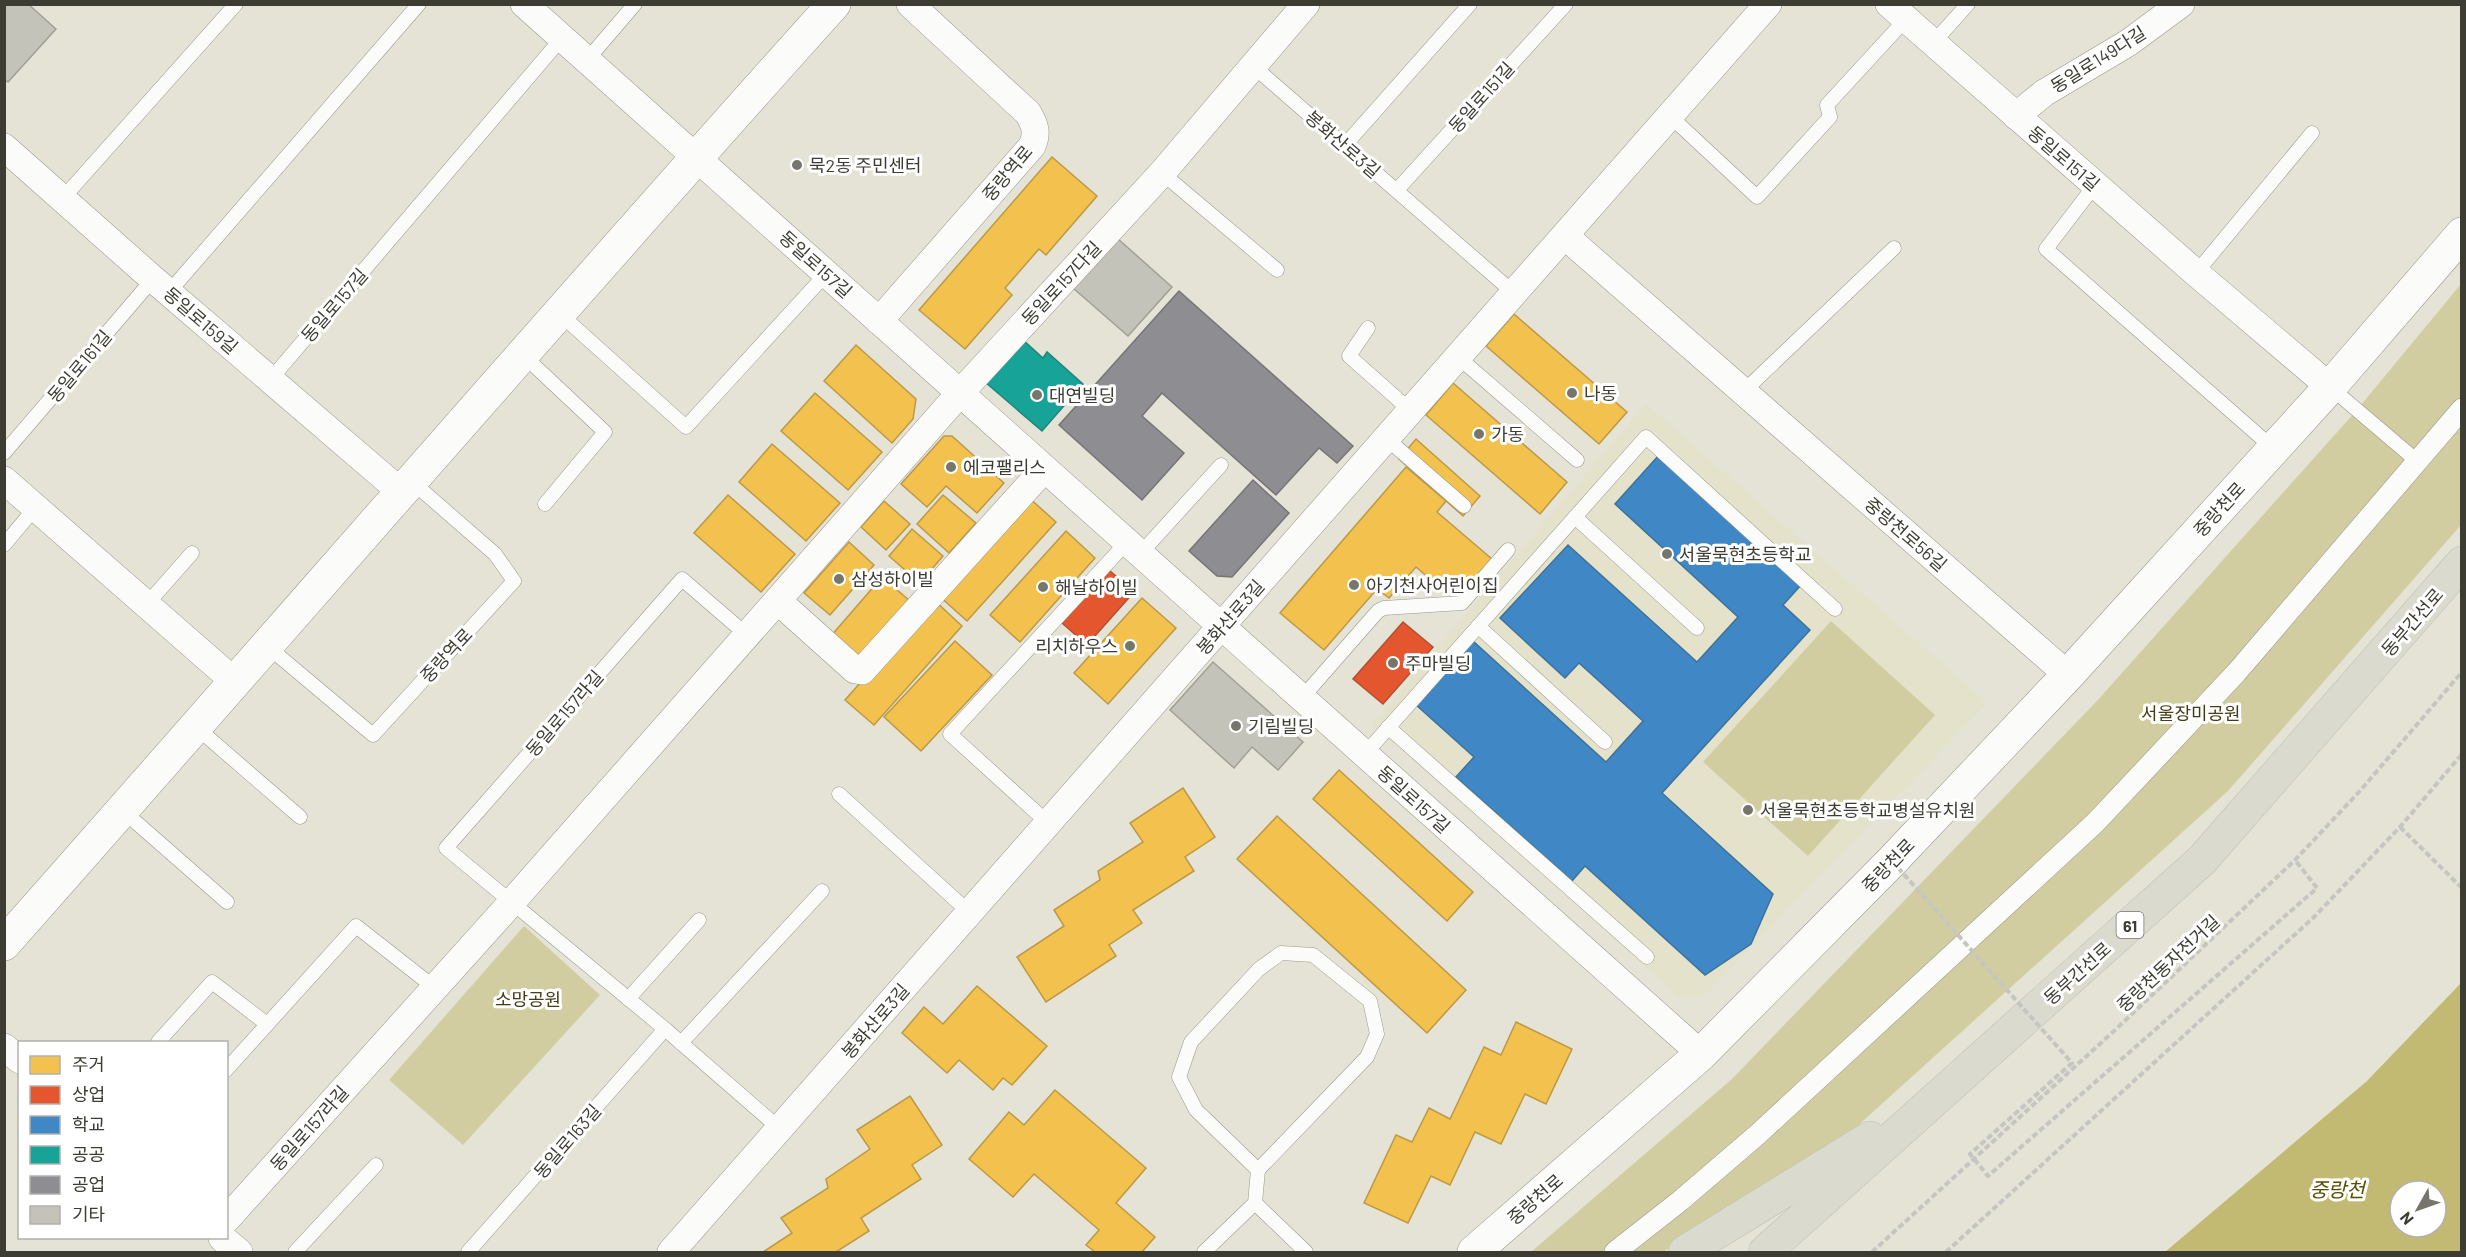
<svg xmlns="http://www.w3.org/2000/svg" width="2466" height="1257" viewBox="0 0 2466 1257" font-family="Barlow,'Noto Sans KR',sans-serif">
<rect width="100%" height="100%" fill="#e4e3d6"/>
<path fill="#e4e2ca" d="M1646,404L1987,703L1705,995L1679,997L1372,724Z"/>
<g fill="#d2cda0">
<path d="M2461,284V525L2228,791L1843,1139L1663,1252H1531L1732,1079L2096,702L2356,411Z"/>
<path d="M1831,621L1935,715L1808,856L1703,762Z"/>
<path d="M524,926L600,995L463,1145L389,1080Z"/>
</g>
<path fill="#c2ba72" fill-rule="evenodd" d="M2461,983V1252H2165L2367,1081ZM2400,1191H2436V1227H2400Z"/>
<g fill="#f2c14e" stroke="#bc9946" stroke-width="1.5">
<path d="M1052,157L1097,196L1046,255L1039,249L1005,288L1012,295L965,349L919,310Z"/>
<path d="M1514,314L1627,412L1599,444L1486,346Z"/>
<path d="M856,345L916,399L913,419L892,443L824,381Z"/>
<path d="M1453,383L1567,482L1540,514L1426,415Z"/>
<path d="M815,393L882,452L848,490L781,431Z"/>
<path d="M944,436H952L1004,483L977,513L946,486L927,507L901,484Z"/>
<path d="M1416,439L1480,496L1463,516L1399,459Z"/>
<path d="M772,444L840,503L806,541L739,482Z"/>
<path d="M1406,467L1446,501L1437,512L1492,559L1459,597L1440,581L1437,585L1416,567L1389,598L1377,589L1324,650L1280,613Z"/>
<path d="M728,495L795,554L761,592L694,533Z"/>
<path d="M943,495L976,523L949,553L917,524Z"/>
<path d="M1027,496L1056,522L967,621L938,595Z"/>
<path d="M884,501L910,524L886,550L861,527Z"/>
<path d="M912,529L943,556L920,583L889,556Z"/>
<path d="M1066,531L1095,558L1020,642L990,615Z"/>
<path d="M849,542L874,565L830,615L804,593Z"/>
<path d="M882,577L910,601L858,660L831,636Z"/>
<path d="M1142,598L1176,628L1108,704L1074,673Z"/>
<path d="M934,600L962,626L874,725L845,700Z"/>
<path d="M955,641L992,675L921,751L884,717Z"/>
<path d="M1339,770L1473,892L1447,921L1313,799Z"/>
<path d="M1183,788L1215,837L1185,857L1194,871L1133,910L1142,923L1109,945L1116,956L1046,1002L1017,957L1064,926L1054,910L1100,880L1098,871L1143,842L1130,823Z"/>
<path d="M1277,816L1466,990L1427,1033L1237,859Z"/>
<path d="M977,986L1047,1046L1012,1085L1003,1078L993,1090L959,1060L947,1073L902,1033L924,1007L943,1024Z"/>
<path d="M1516,1022L1572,1049L1546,1104L1525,1094L1501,1144L1475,1132L1450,1185L1431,1176L1408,1223L1364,1203L1396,1135L1412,1142L1429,1108L1450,1119L1484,1047L1501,1055Z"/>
<path d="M1055,1090L1146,1168L1116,1203L1155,1237L1142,1252H1095L1086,1245L1099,1230L1034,1174L1013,1197L969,1159L1009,1112L1024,1125Z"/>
<path d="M910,1096L942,1145L912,1165L921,1179L861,1218L869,1231L836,1252H763L792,1233L781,1218L828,1188L826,1179L870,1149L857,1130Z"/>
</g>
<g fill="#e4572e" stroke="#b24f30" stroke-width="1.5">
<path d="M1109,570L1134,592L1087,645L1062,623Z"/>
<path d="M1403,622L1433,647L1383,704L1353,679Z"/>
</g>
<path fill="#3f88c5" stroke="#3e7199" stroke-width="1.5" d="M1659,455L1801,585L1783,605L1810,630L1662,793L1773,894L1751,944L1705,975L1585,866L1572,881L1456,777L1474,757L1415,704L1473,641L1606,762L1643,721L1579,663L1565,678L1500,618L1568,545L1697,662L1738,617L1615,504Z"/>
<path fill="#17a398" stroke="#22847a" stroke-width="1.5" d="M1022,339L1043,358L1047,352L1083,384L1042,431L985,382Z"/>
<g fill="#8d8d92" stroke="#757576" stroke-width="1.5">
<path d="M1179,291L1353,446L1337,463L1319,448L1276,495L1162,393L1142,416L1184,453L1142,500L1059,425Z"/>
<path d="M1253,480L1289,513L1232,577L1217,576L1189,551Z"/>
</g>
<g fill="#c4c3b9" stroke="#a1a096" stroke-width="1.5">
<path d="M4,4H28L56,29L8,82L4,79Z"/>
<path d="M1117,238L1172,287L1128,336L1073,288Z"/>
<path d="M1213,662L1303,742L1278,770L1252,747L1234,768L1170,710Z"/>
</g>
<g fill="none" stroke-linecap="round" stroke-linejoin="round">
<g stroke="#98978c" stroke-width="15">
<g id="service">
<path d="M1933,43L1968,4"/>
<path d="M587,60L635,4"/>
<path d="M1253,66L1514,293"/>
<path d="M1670,116L1757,197L1830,117L1827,105L1906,19"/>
<path d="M1345,145L1470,4"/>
<path d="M1162,173L1277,270"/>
<path d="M2095,185L2046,249L2273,448"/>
<path d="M1397,190L1566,4"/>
<path d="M63,198L236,4"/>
<path d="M2196,273L2312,133"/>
<path d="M169,292L419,4"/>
<path d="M560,314L686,427L826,274"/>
<path d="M1368,328L1349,356L1411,411"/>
<path d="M523,355L605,432L545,504"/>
<path d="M1458,357L1577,460"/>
<path d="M270,380L562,38"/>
<path d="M2330,387L2417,461"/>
<path d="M1743,392L1894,248"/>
<path d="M1387,439L1464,506"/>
<path d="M4,453L153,279"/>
<path d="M1575,517L1697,628"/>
<path d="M4,545L36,507"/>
<path d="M1140,554L1221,465"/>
<path d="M147,604L192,553"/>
<path d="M1478,626L1605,742"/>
<path d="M748,636L682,579L446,848L665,1029L780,1129"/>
<path d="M267,646L373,735L514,581L495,554L410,480"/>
<path d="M1301,699L1378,611L1384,608L1462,603L1508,550"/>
<path d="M196,727L300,817"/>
<path d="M1388,727L1647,957"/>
<path d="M1364,755L1646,437L1835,609"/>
<path d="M839,794L970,913"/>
<path d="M122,810L227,902"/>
<path d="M1048,823L950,734L1127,542"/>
<path d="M628,999L699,920"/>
<path d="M158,1042L212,982L267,1024"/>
<path d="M681,1043L822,891"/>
<path d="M226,1070L356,926L435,988"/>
<path d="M1255,1203L1306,1252"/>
<path d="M295,1252L376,1165"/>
<path d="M468,1252L665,1029"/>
<path d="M1204,1252L1255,1203L1258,1170L1367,1057L1377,1034L1370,1001L1313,955L1281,953L1259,969L1191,1042L1179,1077L1196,1110L1258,1170"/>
</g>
</g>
<g stroke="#98978c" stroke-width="22">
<path id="pedestrian" d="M1615,1252L1680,1201L1757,1135L2095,823L2236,673L2462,409"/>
</g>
<g stroke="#98978c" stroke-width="28">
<g id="minor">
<path d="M524,4L1701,1054"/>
<path d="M1889,4L2196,273L2330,387"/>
<path d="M2016,116L2044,93L2128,43L2181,4"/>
<path d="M4,147L153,279L400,491"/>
<path d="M1565,236L2068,675"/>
<path d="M879,321L1032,146C1038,133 1035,125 1028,113L910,4"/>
<path d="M4,480L235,682"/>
<path d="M778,601L855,670L862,671L1044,469"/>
<path d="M4,1047L20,1060"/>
<path d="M226,1220L512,902L960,393L1162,173L1306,4"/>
<path d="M222,1238L239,1252"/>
<path d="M671,1252L1768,4"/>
</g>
</g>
<g stroke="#98978c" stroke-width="34">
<path id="tertiary" d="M4,944C281,631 554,315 834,4"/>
</g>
<g stroke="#98978c" stroke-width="34">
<path id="secondary" d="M1474,1252L1701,1054L1892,861L2068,675L2330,387L2462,234"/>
</g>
<g stroke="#c0bfb9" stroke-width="34">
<g id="trunk">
<path d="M1685,1252L1870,1138"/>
<path d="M1765,1252L2202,860L2462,563"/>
</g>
</g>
<g stroke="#c5c5c1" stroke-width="4" stroke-dasharray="6 3" stroke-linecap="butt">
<path d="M2400,827L2462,888"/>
<path d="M1872,1252L2114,1031L2295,860L2359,792L2462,672"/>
<path d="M1946,1252L2313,918L2400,827L2462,754"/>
</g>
<use href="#service" stroke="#fbfbf9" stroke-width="14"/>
<use href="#pedestrian" stroke="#fbfbf9" stroke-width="21"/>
<use href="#minor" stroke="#fbfbf9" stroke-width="27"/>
<use href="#tertiary" stroke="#fbfbf9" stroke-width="33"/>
<use href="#secondary" stroke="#fbfbf9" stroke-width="33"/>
<use href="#trunk" stroke="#dadacf" stroke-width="33"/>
<path stroke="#c5c5c1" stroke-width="4" stroke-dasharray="6 3" stroke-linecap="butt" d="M1892,861L2072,1063L1970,1154L1988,1176L2317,888L2295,860"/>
</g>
<g fill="#77766c" stroke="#fff" stroke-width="2">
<circle cx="797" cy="165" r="6"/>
<circle cx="1572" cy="393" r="6"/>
<circle cx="1037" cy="395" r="6"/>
<circle cx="1479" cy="434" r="6"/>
<circle cx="951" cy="467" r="6"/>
<circle cx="1667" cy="554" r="6"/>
<circle cx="839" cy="579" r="6"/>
<circle cx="1354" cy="585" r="6"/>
<circle cx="1043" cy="587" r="6"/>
<circle cx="1130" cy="646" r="6"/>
<circle cx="1393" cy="663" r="6"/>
<circle cx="1236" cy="726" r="6"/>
<circle cx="1748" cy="810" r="6"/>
</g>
<g text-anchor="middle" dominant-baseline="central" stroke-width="6" stroke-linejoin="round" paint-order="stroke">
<rect fill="#fff" stroke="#777670" stroke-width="1.5" x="2116.5" y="912" width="27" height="26" rx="4.5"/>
<g font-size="16" font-weight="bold" fill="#3d3c33">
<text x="2130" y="925">61</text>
</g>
<g font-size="18" fill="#3d3c33" stroke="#fff">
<text transform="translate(2098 59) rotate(-32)">동일로149다길</text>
<text transform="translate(1481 97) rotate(-48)">동일로151길</text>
<text transform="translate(1343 144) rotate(41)">봉화산로3길</text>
<text transform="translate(2064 158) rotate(41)">동일로151길</text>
<text transform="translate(1007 173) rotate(-50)">중랑역로</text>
<text transform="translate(816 264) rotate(42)">동일로157길</text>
<text transform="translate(1061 283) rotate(-47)">동일로157다길</text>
<text transform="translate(334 305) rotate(-49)">동일로157길</text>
<text transform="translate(201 320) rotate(41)">동일로159길</text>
<text transform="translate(79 366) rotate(-50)">동일로161길</text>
<text transform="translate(2219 509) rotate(-48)">중랑천로</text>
<text transform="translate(1906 534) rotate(41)">중랑천로56길</text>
<text transform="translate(1230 617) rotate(-49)">봉화산로3길</text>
<text transform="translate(2412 622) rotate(-49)">동부간선로</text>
<text transform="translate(446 655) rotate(-47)">중랑역로</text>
<text transform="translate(564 713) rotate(-49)">동일로157라길</text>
<text transform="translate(1414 799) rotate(42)">동일로157길</text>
<text transform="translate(1888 865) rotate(-46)">중랑천로</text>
<text transform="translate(2168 963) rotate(-43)">중랑천동자전거길</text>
<text transform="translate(2077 973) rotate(-42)">동부간선로</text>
<text transform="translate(875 1021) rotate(-49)">봉화산로3길</text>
<text transform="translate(309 1128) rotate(-48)">동일로157라길</text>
<text transform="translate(567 1141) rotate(-49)">동일로163길</text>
<text transform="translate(1535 1199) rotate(-41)">중랑천로</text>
</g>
<g font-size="18" fill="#3d3c33" stroke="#fff" text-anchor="start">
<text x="809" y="165">묵2동 주민센터</text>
<text x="1584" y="393">나동</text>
<text x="1049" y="395">대연빌딩</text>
<text x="1491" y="434">가동</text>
<text x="963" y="467">에코팰리스</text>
<text x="1679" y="554">서울묵현초등학교</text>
<text x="851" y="579">삼성하이빌</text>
<text x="1366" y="585">아기천사어린이집</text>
<text x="1055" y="587">해날하이빌</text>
<text x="1118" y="646" text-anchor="end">리치하우스</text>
<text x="1405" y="663">주마빌딩</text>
<text x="1248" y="726">기림빌딩</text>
<text x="1760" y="810">서울묵현초등학교병설유치원</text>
</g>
<g font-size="18" fill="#433e15" stroke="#fff">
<text x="2191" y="713">서울장미공원</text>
<text x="528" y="999">소망공원</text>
</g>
<g font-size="20" font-style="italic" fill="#564e00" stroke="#fff">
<text x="2337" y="1189">중랑천</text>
</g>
</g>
<rect width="2466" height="1257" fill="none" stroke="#3d3c33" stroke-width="12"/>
<rect x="18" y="1041" width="210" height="198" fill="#ffffff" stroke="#b1b1ad" stroke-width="1.5"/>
<rect x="30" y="1056" width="30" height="18" fill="#f2c14e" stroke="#b1b1ad" stroke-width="1.5"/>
<text x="72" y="1071" font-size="18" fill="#3d3c33">주거</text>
<rect x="30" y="1086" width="30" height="18" fill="#e4572e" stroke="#b1b1ad" stroke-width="1.5"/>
<text x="72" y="1101" font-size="18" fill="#3d3c33">상업</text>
<rect x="30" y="1116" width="30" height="18" fill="#3f88c5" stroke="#b1b1ad" stroke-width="1.5"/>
<text x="72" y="1131" font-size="18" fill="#3d3c33">학교</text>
<rect x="30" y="1146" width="30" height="18" fill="#17a398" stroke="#b1b1ad" stroke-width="1.5"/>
<text x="72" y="1161" font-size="18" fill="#3d3c33">공공</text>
<rect x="30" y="1176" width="30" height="18" fill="#8d8d92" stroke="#b1b1ad" stroke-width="1.5"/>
<text x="72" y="1191" font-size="18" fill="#3d3c33">공업</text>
<rect x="30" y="1206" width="30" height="18" fill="#c4c3b9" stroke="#b1b1ad" stroke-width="1.5"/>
<text x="72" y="1221" font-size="18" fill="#3d3c33">기타</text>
<g transform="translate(2418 1209) rotate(230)"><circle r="28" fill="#ffffff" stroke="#b1b1ad" stroke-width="1.5"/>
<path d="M0-4.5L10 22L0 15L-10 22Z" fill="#77766c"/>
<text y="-9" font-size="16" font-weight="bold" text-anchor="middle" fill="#3d3c33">N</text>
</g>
</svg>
